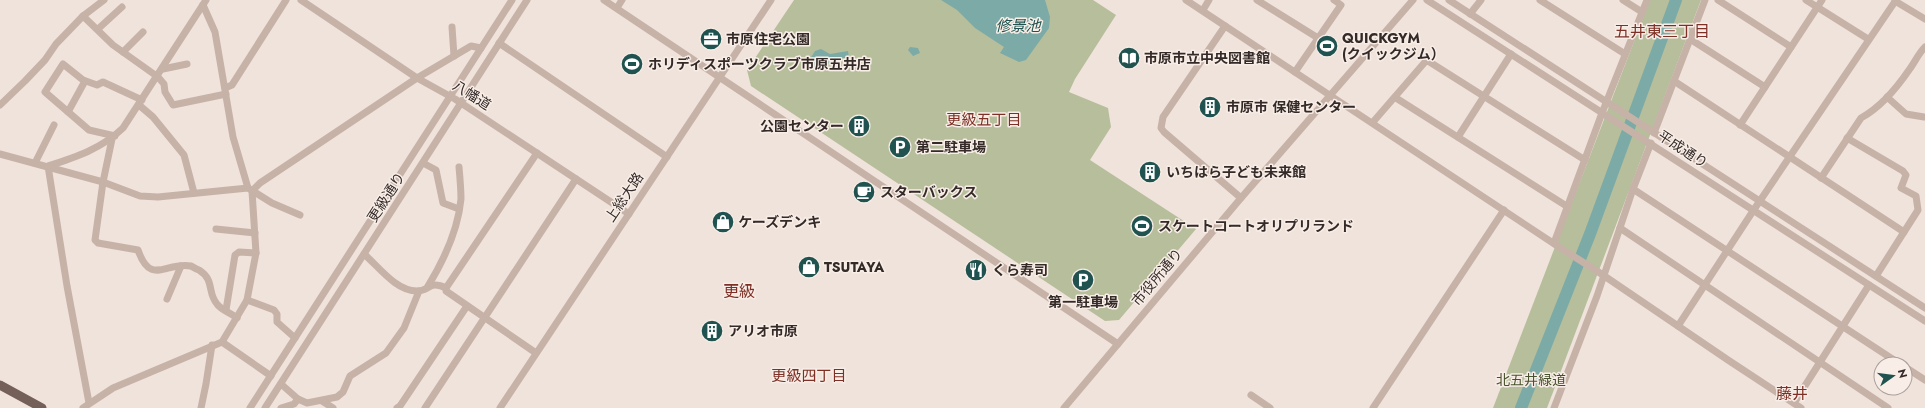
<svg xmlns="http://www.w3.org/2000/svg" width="1925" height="408" viewBox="0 0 1925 408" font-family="Jost,'Noto Sans JP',sans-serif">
<rect width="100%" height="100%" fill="#f0e3db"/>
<g fill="#b7be9c">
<path d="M794,0H1093L1116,15L1075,79L1069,92L1108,108L1111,127L1090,160L1196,229L1119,320L1105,321L751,86L747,70Z"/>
<path d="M1650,0H1701L1547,408H1493Z"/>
</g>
<g fill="#7caba7">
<path d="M941,0H1045L1050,17L1049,28L1026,60L1019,62L1000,53L1004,47L975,28L957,10Z"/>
<path d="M910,47L918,48L920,53L913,56L908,50Z"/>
<path d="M821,49L830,54L848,51L849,57L831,61L824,68L819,70L811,64L810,59L815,51Z"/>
</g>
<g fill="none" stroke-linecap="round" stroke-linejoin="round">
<path stroke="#7caba7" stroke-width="12" d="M1521,408L1590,234L1676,0"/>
<g stroke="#c7b2a8" stroke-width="7">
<path d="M301,0L417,78L455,99L629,214"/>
<path d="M604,0L1118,344"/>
<path d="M1186,0L1562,249L1597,271L1728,360L1801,408"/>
<path d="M1257,0L1318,38"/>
<path d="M1427,0L1925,321"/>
<path d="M1449,0L1925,308"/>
<path d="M1540,0L1625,54"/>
<path d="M1623,0L1642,12"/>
<path d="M1718,0L1791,47"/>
<path d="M1806,0L1868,39"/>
<path d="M1895,1L1925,19"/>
<path d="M203,5L215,32L233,137L248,188"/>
<path d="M617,8L622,0"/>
<path d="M1203,10L1209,0"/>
<path d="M1470,14L1481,0"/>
<path d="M83,16L113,45L158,77L164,84L165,92L173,105L226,94"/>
<path d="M1225,26L1163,117L1161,128L1164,132L1241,198"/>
<path d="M452,27L454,56"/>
<path d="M98,29L122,7"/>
<path d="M1690,39L1765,87"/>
<path d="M499,43L667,157"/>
<path d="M123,52L143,32"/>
<path d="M163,69L187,64"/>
<path d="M1295,72L1341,5L1334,0"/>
<path d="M1674,81L1904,232"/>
<path d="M225,88L232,85L286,0"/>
<path d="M1887,97L1906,114L1924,117"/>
<path d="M1396,98L1568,207"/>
<path d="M0,105L25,81L45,60L56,44L83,16L104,0"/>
<path d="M139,105L153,117L184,155L194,193"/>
<path d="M68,112L85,81"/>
<path d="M1373,122L1425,62L1428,61L1585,160"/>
<path d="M1740,125L1822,0"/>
<path d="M1654,133L1705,0"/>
<path d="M115,136L89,130L45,92L63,64L83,80L97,85L103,82L142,100"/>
<path d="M1458,137L1511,54"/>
<path d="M1847,138L1903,171L1906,175L1901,188L1916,196L1918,210L1876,276"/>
<path d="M112,139L103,182L95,240L98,243L138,250C151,287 166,261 191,266C193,267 196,269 199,270C215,280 207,293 217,304C221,310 231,313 237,318"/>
<path d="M0,154L103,182L140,196L158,197L248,188L272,203L300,215"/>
<path d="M35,163L54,125"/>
<path d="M423,163L436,170L443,203L459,209"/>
<path d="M1821,178L1861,118C1881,107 1896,89 1909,70C1915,62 1918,54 1925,47"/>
<path d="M1633,189L1900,364"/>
<path d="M1620,228L1888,408"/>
<path d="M216,229L255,233"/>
<path d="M1554,243L1602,113L1647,0"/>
<path d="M364,254C379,267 396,291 417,291C430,291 429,280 446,288"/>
<path d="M428,286C444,260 458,230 461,199C461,189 460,178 459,167"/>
<path d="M167,299L181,266"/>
<path d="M247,300L274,310L277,314V322L295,338"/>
<path d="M226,310L235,255L239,252L256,253"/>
<path d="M1678,326L1753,211L1896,0"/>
<path d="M222,342L271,376"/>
<path d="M536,353L446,291V288L537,153"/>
<path d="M1905,367L1925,380"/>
<path d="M281,384L298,399L307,403L337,397L343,392L350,376L386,353L404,328L419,291"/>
<path d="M1251,395L1270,408"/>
<path d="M322,401L333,408"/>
<path d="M89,403L67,286L48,166C76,157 101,149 123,128L206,0"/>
<path d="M1794,403L1869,285"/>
<path d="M83,408L113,388L222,342L247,300L256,253L252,191L260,183L417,78L471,46L481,48"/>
<path d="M201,408L206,384L212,345"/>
<path d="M250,408L512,0"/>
<path d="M265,408L527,0"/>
<path d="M281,408L294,404L298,399"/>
<path d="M397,408L400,406L467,306"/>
<path d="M425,408L576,179"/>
<path d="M500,408L771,0"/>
<path d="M1064,408L1241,198L1413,0"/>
<path d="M1373,408L1504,210"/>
<path d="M1554,408L1597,296L1633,189L1651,143"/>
</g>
<path stroke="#755f59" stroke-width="9" d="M0,385L42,408"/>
</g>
<defs>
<g id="office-disc" transform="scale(1.15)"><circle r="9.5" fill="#205350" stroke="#f8eee7"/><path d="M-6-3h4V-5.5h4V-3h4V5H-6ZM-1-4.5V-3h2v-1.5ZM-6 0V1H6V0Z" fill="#fff"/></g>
<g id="stadium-disc" transform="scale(1.15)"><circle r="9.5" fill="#205350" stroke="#f8eee7"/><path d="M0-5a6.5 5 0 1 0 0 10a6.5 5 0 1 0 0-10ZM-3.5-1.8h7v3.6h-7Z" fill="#fff"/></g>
<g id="library-disc" transform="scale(1.15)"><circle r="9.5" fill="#205350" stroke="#f8eee7"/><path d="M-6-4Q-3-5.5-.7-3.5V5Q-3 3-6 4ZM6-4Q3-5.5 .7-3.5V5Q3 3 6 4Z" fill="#fff"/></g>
<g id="building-disc" transform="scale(1.15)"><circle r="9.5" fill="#205350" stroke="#f8eee7"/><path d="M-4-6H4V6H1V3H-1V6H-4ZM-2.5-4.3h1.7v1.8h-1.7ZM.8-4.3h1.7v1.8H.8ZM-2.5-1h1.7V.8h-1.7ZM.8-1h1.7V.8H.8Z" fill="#fff"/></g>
<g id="parking-disc" transform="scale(1.15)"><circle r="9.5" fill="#205350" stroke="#f8eee7"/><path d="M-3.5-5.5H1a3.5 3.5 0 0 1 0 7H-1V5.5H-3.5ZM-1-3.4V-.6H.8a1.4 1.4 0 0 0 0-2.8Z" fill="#fff"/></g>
<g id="cafe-disc" transform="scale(1.15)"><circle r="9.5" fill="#205350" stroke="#f8eee7"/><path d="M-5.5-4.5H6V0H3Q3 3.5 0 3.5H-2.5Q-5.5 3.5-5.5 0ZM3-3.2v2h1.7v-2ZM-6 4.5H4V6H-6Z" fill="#fff"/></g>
<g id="shop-disc" transform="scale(1.15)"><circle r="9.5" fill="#205350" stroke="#f8eee7"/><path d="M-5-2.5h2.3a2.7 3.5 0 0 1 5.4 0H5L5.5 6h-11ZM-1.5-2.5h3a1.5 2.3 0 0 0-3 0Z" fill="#fff"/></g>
<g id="restaurant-disc" transform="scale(1.15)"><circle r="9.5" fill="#205350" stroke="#f8eee7"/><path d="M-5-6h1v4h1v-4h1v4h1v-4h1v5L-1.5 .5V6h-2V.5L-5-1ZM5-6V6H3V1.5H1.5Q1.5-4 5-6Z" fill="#fff"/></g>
</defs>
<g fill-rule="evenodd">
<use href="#office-disc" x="711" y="39"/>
<use href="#stadium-disc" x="1327" y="46"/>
<use href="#library-disc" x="1129" y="58"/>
<use href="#stadium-disc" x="632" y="64"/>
<use href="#building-disc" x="1210" y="107"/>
<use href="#building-disc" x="859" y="126"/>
<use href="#parking-disc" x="900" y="147"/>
<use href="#building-disc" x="1150" y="172"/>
<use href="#cafe-disc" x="864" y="192"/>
<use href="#shop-disc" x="723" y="222"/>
<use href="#stadium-disc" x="1142" y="226"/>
<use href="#shop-disc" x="809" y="267"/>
<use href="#restaurant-disc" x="976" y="270"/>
<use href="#parking-disc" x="1083" y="280"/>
<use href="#building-disc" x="712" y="331"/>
</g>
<g text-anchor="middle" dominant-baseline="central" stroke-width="3" stroke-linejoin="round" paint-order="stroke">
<g font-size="14" font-weight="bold" fill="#342a28" stroke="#f8eee7" text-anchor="start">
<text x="1342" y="38">QUICKGYM<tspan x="1342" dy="16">(クイックジム）</tspan></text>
<text x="726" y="39">市原住宅公園</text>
<text x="1144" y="58">市原市立中央図書館</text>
<text x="648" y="64">ホリディスポーツクラブ市原五井店</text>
<text x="1226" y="107">市原市 保健センター</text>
<text x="844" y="126" text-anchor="end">公園センター</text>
<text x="916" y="147">第二駐車場</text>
<text x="1166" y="172">いちはら子ども未来館</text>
<text x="880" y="192">スターバックス</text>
<text x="738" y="222">ケーズデンキ</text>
<text x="1158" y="226">スケートコートオリプリランド</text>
<text x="824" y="267">TSUTAYA</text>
<text x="992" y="270">くら寿司</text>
<text x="1083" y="302" text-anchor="middle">第一駐車場</text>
<text x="728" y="331">アリオ市原</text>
</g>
<g font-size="14" fill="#342a28" stroke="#f8eee7">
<text transform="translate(472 95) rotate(32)">八幡道</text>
<text transform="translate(1683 149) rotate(33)">平成通り</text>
<text transform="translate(386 197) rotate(-57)">更級通り</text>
<text transform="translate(624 197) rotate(-56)">上総大路</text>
<text transform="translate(1157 277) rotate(-50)">市役所通り</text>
</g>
<g font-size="14" fill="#48512d" stroke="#f8eee7">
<text x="1531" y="380">北五井緑道</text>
</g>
<g font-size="15" font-style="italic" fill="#205350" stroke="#f8eee7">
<text x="1018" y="26">修景池</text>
</g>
<g font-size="15" fill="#7e3026" stroke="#f8eee7">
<text x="984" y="120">更級五丁目</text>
<text x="809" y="376">更級四丁目</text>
</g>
<g font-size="16" fill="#7e3026" stroke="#f8eee7">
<text x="1662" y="31">五井東三丁目</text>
<text x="739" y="291">更級</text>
<text x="1792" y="393">藤井</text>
</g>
</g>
<g transform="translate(1893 376) rotate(76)"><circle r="19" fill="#f8eee7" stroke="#aaa09b"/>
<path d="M0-3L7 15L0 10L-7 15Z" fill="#205350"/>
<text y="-6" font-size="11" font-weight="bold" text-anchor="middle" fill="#342a28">N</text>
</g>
</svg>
